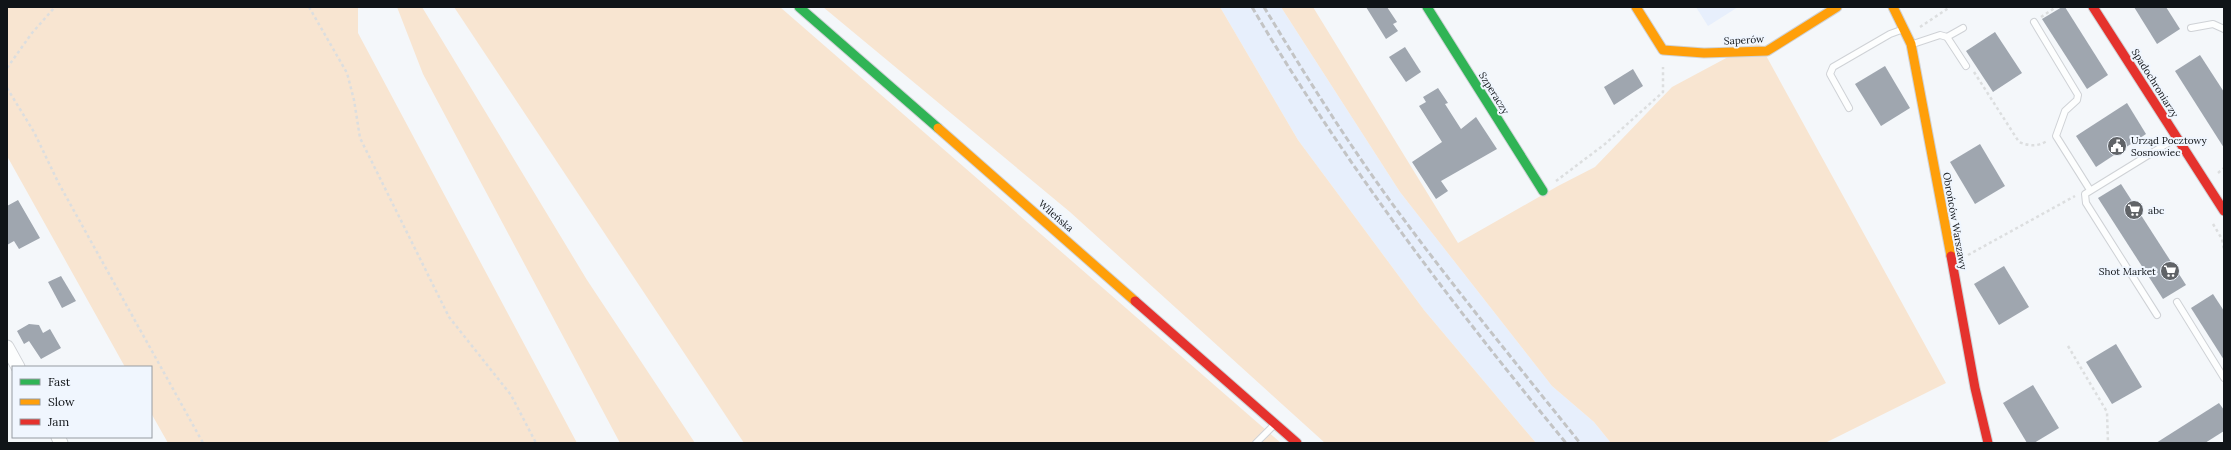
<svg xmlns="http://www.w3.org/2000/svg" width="2231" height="450" viewBox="0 0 2231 450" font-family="Lora,serif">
<rect width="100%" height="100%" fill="#f4f7fa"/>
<g fill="#e7effc">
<path d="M1220,7H1281L1400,192L1552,386L1594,422L1611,443H1536L1424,310L1298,140Z"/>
<path d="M1696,7H1738L1708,26Z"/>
</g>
<g fill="#f8e5d1">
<path d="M7,7H358V33L577,443H168L151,413V367H125L7,156Z"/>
<path d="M397,7H422L587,280L695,443H620L423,74Z"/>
<path d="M454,7H780L1281,443H744Z"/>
<path d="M823,7H1220L1298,140L1424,310L1536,443H1325L1070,212Z"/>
<path d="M1281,7H1313L1458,243L1558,186L1595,167L1672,87L1758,41L1946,383L1825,443H1611L1594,422L1552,386L1400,192Z"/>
</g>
<g fill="#9fa6af">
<path d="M1366,7H1387L1397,22L1393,24L1398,31L1386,39Z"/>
<path d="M2062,7H2065L2108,75L2087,89L2042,19Z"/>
<path d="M2134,7H2166L2180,29L2157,44Z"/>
<path d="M1995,32L2022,73L1993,92L1966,51Z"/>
<path d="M1405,47L1421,72L1406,82L1389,57Z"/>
<path d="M2200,55L2224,92V148L2175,71Z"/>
<path d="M1885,66L1910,108L1881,126L1855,84Z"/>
<path d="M1633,69L1643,86L1614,105L1604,87Z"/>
<path d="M1438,88L1448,103L1445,104L1461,129L1476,117L1497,149L1441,181L1448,191L1436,199L1412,162L1442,142L1419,106L1426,102L1423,97Z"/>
<path d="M2127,103L2146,134L2096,167L2076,136Z"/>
<path d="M1980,144L2005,186L1975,204L1950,162Z"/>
<path d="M2121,184L2186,285L2163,299L2098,198Z"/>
<path d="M18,200L40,238L19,249L14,241L7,245V206Z"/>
<path d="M2004,266L2029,307L1999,325L1974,284Z"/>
<path d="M61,276L76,301L62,308L48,282Z"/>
<path d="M2213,294L2224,311V360L2191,308Z"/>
<path d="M29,324L39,325L43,333L50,329L61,348L41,359L29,341L24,344L17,331Z"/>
<path d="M2116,344L2142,387L2112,404L2086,362Z"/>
<path d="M2033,385L2059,428L2034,443H2027L2003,403Z"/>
<path d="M2219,403L2224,410V431L2205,443H2156Z"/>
</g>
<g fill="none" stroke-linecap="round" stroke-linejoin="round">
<g stroke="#cfd2d6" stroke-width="8">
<g id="lane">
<path d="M2034,22L2078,95L2077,100L2065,111L2056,136L2090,190"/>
<path d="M2191,28L2213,24L2224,29"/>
<path d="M1947,37L1966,66"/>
<path d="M1913,44L1940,35L1947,37L1963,28"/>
<path d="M1849,108L1830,74L1833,67L1890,34L1901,30"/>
<path d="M2177,302L2224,378"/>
<path d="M2157,315L2086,203L2085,194L2176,138"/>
<path d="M1256,443L1274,425"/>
</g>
</g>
<g stroke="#cfd2d6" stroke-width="15">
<g id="street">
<path d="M7,347L18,367"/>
<path d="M58,437L61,443"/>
</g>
</g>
<g stroke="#cfd2d6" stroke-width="11">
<g id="fast">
<path d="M799,7L938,128"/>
<path d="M1427,7L1543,191"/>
</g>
</g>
<g stroke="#cfd2d6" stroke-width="11">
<g id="slow">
<path d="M1636,7L1663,50L1704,53L1767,51L1837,7"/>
<path d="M1893,7L1911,44L1951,256"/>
<path d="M938,128L1135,301"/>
</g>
</g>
<g stroke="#cfd2d6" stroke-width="11">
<g id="jam">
<path d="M2093,7L2224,211"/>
<path d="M1951,256L1975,388L1988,443"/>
<path d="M1135,301L1297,443"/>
</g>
</g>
<g stroke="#dcdedf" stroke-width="2.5" stroke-dasharray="3 3" stroke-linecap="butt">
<path d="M309,7L347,73L354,100L360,138L449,317L511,395L536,443"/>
<path d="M2041,17L2056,7"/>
<path d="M1920,27L1950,7"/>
<path d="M7,68L32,33L55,7"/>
<path d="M1974,72L2019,142C2029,146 2037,147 2047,141"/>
<path d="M7,88L34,132L58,182L203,443"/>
<path d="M2218,173L2224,168"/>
<path d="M1556,181L1605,144L1663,92V67"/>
<path d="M2213,224L2222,239L2224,249"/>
<path d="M1968,255L2075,196"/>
<path d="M2068,346L2107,412L2108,443"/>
</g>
<use href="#lane" stroke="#fdfefe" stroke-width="6"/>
<use href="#street" stroke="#fdfefe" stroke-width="13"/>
<use href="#fast" stroke="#30b455" stroke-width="9"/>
<use href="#slow" stroke="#ff9f0a" stroke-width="9"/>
<use href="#jam" stroke="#e5322d" stroke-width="9"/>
<g stroke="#c3c4c5" stroke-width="3" stroke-dasharray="6 3" stroke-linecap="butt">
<path d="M1252,7C1344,163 1451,303 1566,443"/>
<path d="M1264,7C1307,78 1352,150 1402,217C1459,294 1520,368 1580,443"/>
</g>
</g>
<defs>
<g id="civic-disc" transform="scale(1)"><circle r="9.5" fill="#606367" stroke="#f0f6fe"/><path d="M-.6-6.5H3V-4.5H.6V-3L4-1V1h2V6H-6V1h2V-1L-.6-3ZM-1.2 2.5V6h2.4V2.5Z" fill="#fff"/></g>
<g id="supermarket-disc" transform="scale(1)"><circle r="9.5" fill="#606367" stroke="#f0f6fe"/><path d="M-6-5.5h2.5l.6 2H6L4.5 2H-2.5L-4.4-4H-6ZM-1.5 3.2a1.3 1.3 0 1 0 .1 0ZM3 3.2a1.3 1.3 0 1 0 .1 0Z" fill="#fff"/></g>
</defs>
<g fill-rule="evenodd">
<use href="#civic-disc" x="2117" y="146"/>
<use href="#supermarket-disc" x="2134" y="210"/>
<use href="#supermarket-disc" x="2170" y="271"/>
</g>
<g text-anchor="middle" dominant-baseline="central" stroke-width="4" stroke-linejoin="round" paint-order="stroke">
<g font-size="10" fill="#101418" stroke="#f0f6fe">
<text transform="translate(1744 40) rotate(-3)">Saperów</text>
<text transform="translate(2155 83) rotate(58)">Spadochroniarzy</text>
<text transform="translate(1494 93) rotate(58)">Szperaczy</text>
<text transform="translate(1056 216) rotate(41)">Wileńska</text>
<text transform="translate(1955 221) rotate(80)">Obrońców Warszawy</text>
</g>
<g font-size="10" fill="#101418" stroke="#f0f6fe" text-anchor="start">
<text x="2131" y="140">Urząd Pocztowy<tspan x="2131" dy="12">Sosnowiec</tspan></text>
<text x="2148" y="210">abc</text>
<text x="2156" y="271" text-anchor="end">Shot Market</text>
</g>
</g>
<rect width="2231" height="450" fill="none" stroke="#101418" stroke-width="16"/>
<rect x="12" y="366" width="140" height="72" fill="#f0f6fe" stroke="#969ca2"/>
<rect x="20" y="379" width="20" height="6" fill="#30b455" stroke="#969ca2"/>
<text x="48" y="386" font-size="12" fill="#101418">Fast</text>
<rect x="20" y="399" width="20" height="6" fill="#ff9f0a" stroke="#969ca2"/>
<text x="48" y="406" font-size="12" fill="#101418">Slow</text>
<rect x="20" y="419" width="20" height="6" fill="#e5322d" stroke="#969ca2"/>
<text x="48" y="426" font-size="12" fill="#101418">Jam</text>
</svg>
